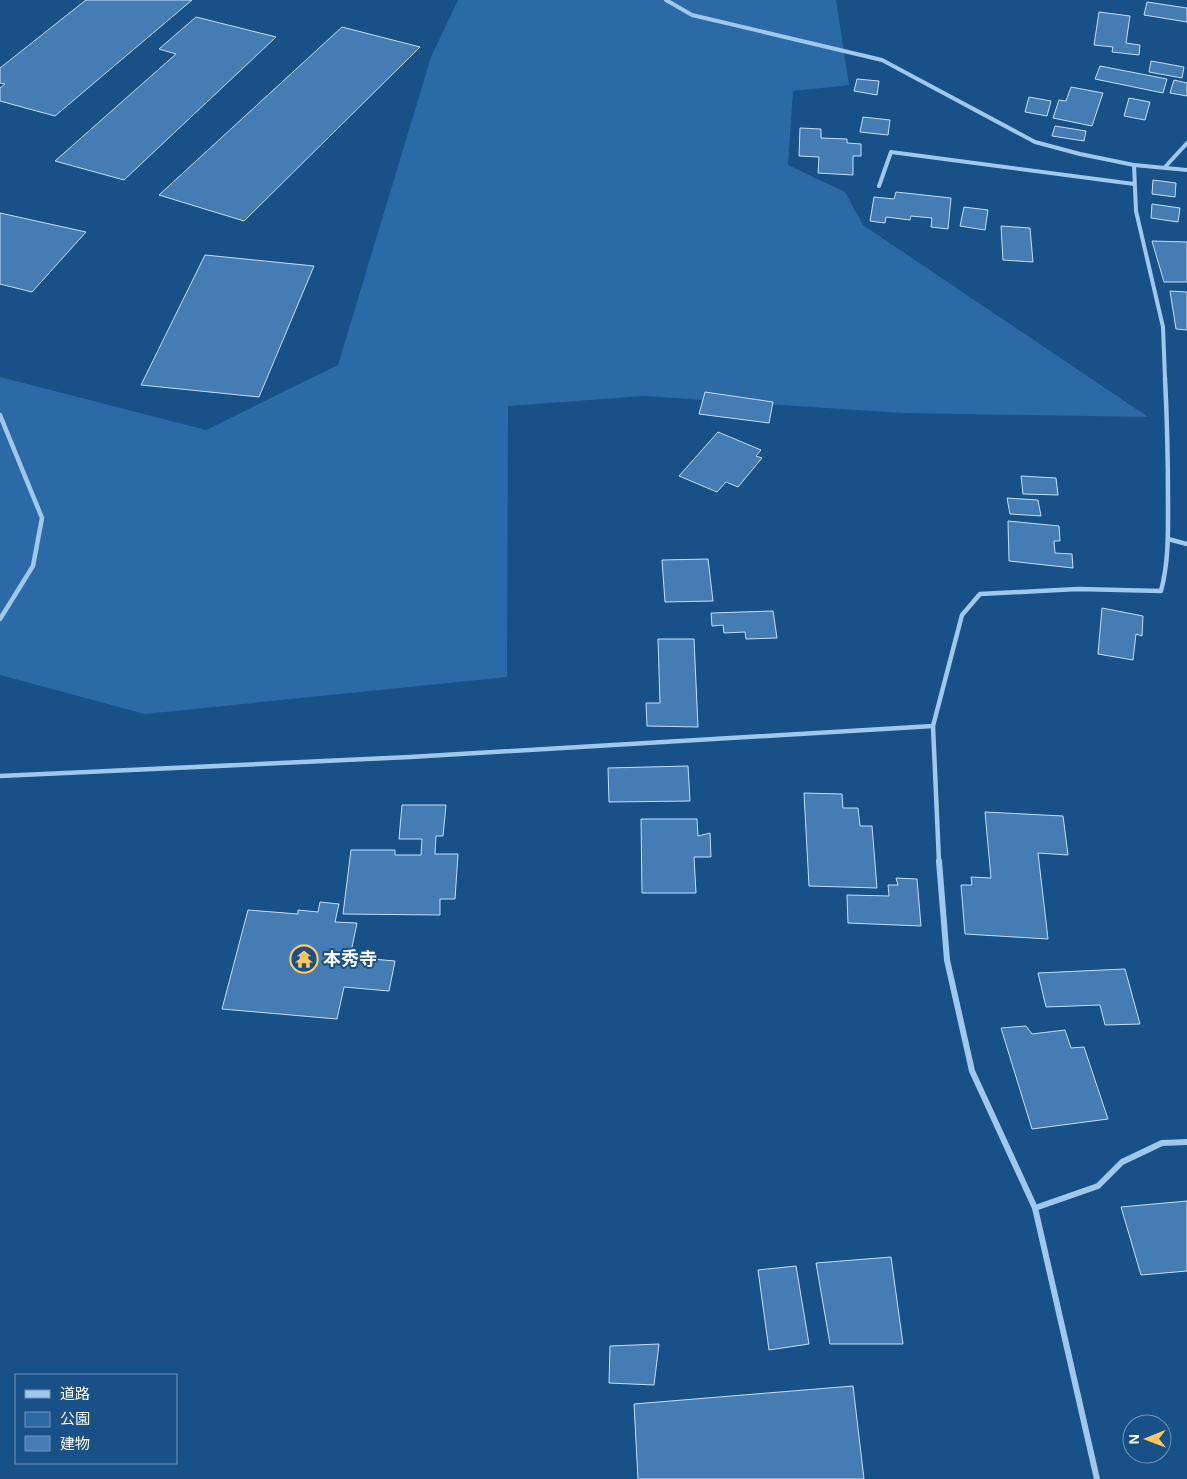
<svg xmlns="http://www.w3.org/2000/svg" width="1187" height="1479" viewBox="0 0 1187 1479" font-family="Arial,'Noto Sans JP',sans-serif">
<rect width="100%" height="100%" fill="#185088"/>
<path fill="#2b6aa6" d="M458,0H836L849,85L793,91L788,165L845,192L863,225L1148,417L903,413L644,396L508,406L507,677L145,714L0,675V377L206,430L338,365L431,57Z"/>
<g fill="#457cb3" stroke="#c6e0fa">
<path d="M86,0H192L55,116L0,101V88L5,84L0,83V68Z"/>
<path d="M1147,2L1187,8V22L1144,15Z"/>
<path d="M1099,12L1130,16L1126,43L1140,45L1139,55L1112,52L1113,47L1094,45Z"/>
<path d="M196,17L276,37L124,180L55,161L176,54L159,49Z"/>
<path d="M342,27L420,47L244,221L159,195Z"/>
<path d="M1151,61L1184,67L1182,78L1149,72Z"/>
<path d="M1100,66L1167,79L1163,93L1095,79Z"/>
<path d="M857,79L879,81L877,95L854,91Z"/>
<path d="M1174,80L1187,83V96L1170,93Z"/>
<path d="M1071,87L1103,93L1092,126L1053,118L1059,100L1066,101Z"/>
<path d="M1029,97L1051,101L1047,116L1025,112Z"/>
<path d="M1129,98L1150,102L1145,120L1124,116Z"/>
<path d="M863,117L890,120L888,135L860,132Z"/>
<path d="M1055,126L1086,131L1084,141L1052,136Z"/>
<path d="M800,128L821,129V138L847,139V143L861,144V156H853V175L818,173L819,157L799,156Z"/>
<path d="M1153,180L1176,183L1175,197L1152,194Z"/>
<path d="M896,192L951,198L948,229L931,227L932,218L911,216L910,220L886,217L885,223L870,221L874,197L894,199Z"/>
<path d="M1152,204L1180,208L1178,222L1151,218Z"/>
<path d="M964,207L988,210L985,230L960,226Z"/>
<path d="M0,213L86,232L32,292L0,284Z"/>
<path d="M1001,226L1030,228L1033,262L1003,260Z"/>
<path d="M1152,241L1187,242V282H1164Z"/>
<path d="M205,255L314,266L259,397L141,385Z"/>
<path d="M1170,291L1187,292V330L1176,329Z"/>
<path d="M705,392L773,402L769,423L699,414Z"/>
<path d="M718,432L761,450L756,456L762,458L738,487L726,482L717,492L679,476Z"/>
<path d="M1021,476L1056,478L1058,495L1023,494Z"/>
<path d="M1007,498L1038,500L1041,516L1010,514Z"/>
<path d="M1008,521L1059,526L1060,541H1054L1055,553L1072,554L1073,568L1009,561Z"/>
<path d="M708,559L713,601L665,602L662,560Z"/>
<path d="M1102,608L1143,616L1142,636L1136,634L1133,660L1098,654Z"/>
<path d="M773,611L777,638L746,639L745,632L724,633L723,625L712,626L711,613Z"/>
<path d="M658,639H694L698,727L647,726L646,703H660Z"/>
<path d="M688,766L690,801L609,802L608,768Z"/>
<path d="M804,793L842,794L843,808H858L860,826H872L877,888L809,886Z"/>
<path d="M402,805H446L443,836H436L435,854H458L455,899H440V915L343,914L351,850H395V855H421L422,839H399Z"/>
<path d="M985,812L1063,816L1068,855L1038,853L1048,939L965,934L961,885H972L971,877L991,878Z"/>
<path d="M641,819H697L698,836L710,833L711,857H694L696,893H642Z"/>
<path d="M896,878L917,879L921,926L848,923L847,895L889,896L888,885H898Z"/>
<path d="M320,902L339,904L335,922L357,923L350,957L395,961L389,991L344,987L337,1019L222,1009L248,910L298,914V910L318,912Z"/>
<path d="M1125,969L1140,1024L1105,1025L1100,1005L1046,1007L1038,973Z"/>
<path d="M1026,1026L1032,1034L1065,1030L1071,1048L1084,1047L1108,1119L1032,1129L1001,1028Z"/>
<path d="M1187,1201V1271L1141,1275L1121,1207Z"/>
<path d="M891,1257L903,1344H830L816,1263Z"/>
<path d="M796,1266L809,1344L769,1350L758,1270Z"/>
<path d="M659,1344L654,1385L609,1383L610,1346Z"/>
<path d="M853,1386L864,1479H638L634,1404Z"/>
</g>
<g fill="none" stroke-linecap="round" stroke-linejoin="round">
<g stroke="#a0c8ed" stroke-width="4">
<path d="M666,0L692,15L882,60L1035,142L1080,154L1134,165L1187,170"/>
<path d="M1134,165L1136,211L1163,327L1165,379"/>
<path d="M1166,166L1187,143"/>
<path d="M879,186L891,152L1134,184"/>
</g>
<g stroke="#a0c8ed" stroke-width="4.5">
<path d="M0,415L42,518L33,566L0,619"/>
<path d="M1168,539L1187,544"/>
<path d="M0,776L410,757L933,726"/>
<path d="M939,862L933,726L962,615L980,594L1078,589L1161,591C1169,561 1168,531 1168,500C1168,459 1167,418 1165,378"/>
</g>
<g stroke="#a0c8ed" stroke-width="6">
<path d="M939,861L947,960L972,1071L1035,1208L1097,1479"/>
<path d="M1035,1208L1098,1186L1122,1162L1162,1143L1187,1142"/>
</g>
</g>
<defs>
<g id="temple-ring" transform="scale(1.4375)"><circle r="9.5" fill="#185088" stroke="#ffc75d" stroke-width="1.5"/><path d="M0-6L5-2H3V0L6.5 2.5H4V6H1.5V3h-3V6H-4V2.5H-6.5L-3 0V-2H-5Z" fill="#ffc75d"/></g>
</defs>
<g fill-rule="evenodd">
<use href="#temple-ring" x="304" y="959"/>
</g>
<g text-anchor="middle" dominant-baseline="central" stroke-width="4" stroke-linejoin="round" paint-order="stroke">
<g font-size="18" font-weight="bold" fill="#fff" stroke="#185088" text-anchor="start">
<text x="323" y="959">本秀寺</text>
</g>
</g>
<rect x="15" y="1374" width="162" height="90" fill="#185088" stroke="#7496b8"/>
<rect x="25" y="1390" width="25" height="8" fill="#a0c8ed" stroke="#7496b8"/>
<text x="60" y="1399" font-size="15" fill="#ffffff">道路</text>
<rect x="25" y="1412" width="25" height="15" fill="#2b6aa6" stroke="#7496b8"/>
<text x="60" y="1424" font-size="15" fill="#ffffff">公園</text>
<rect x="25" y="1436" width="25" height="15" fill="#457cb3" stroke="#7496b8"/>
<text x="60" y="1449" font-size="15" fill="#ffffff">建物</text>
<g transform="translate(1147 1439) rotate(269)"><circle r="24" fill="#185088" stroke="#7496b8"/>
<path d="M0-4L9 19L0 12L-9 19Z" fill="#ffc75d"/>
<text y="-8" font-size="14" font-weight="bold" text-anchor="middle" fill="#ffffff">N</text>
</g>
</svg>
